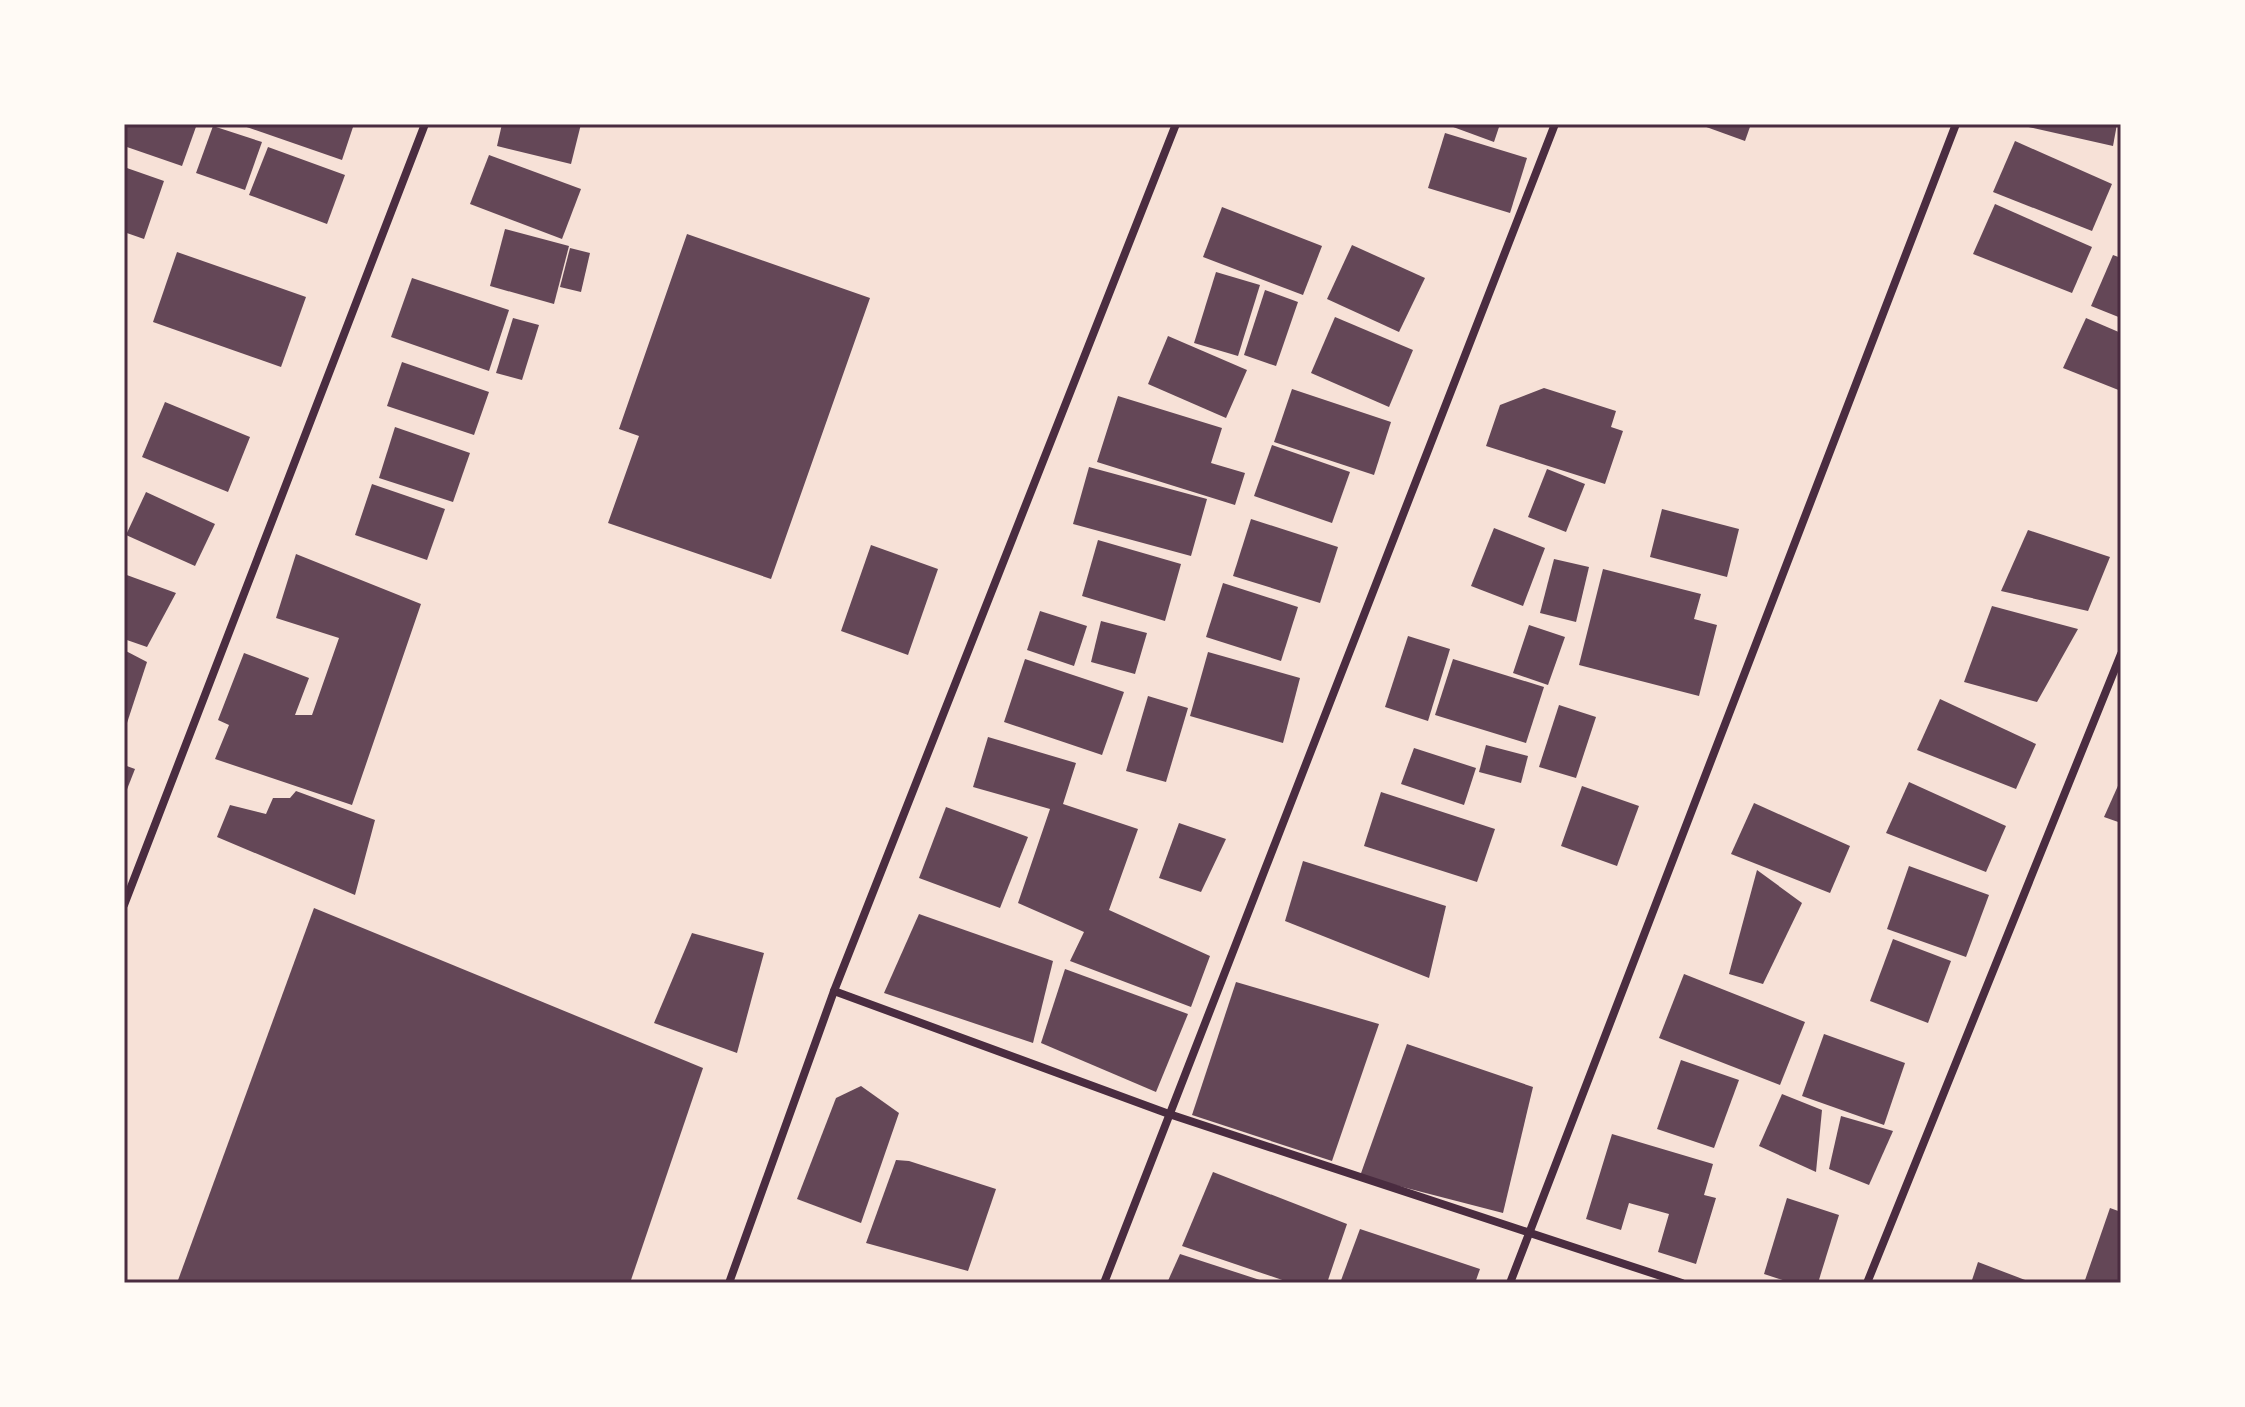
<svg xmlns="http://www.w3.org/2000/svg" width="2245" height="1407" viewBox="0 0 2245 1407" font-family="'Sofia Sans Condensed',sans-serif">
<rect width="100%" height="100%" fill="#f7e1d7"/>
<g fill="#644757">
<path d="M124,124H197L182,166L124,146Z"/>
<path d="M238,124H354L342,160Z"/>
<path d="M502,124H581L571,164L497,146Z"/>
<path d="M1445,124H1500L1494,142Z"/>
<path d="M1698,124H1751L1745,141Z"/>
<path d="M2015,124H2117L2113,146Z"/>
<path d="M213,126L262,142L245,190L196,173Z"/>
<path d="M1445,133L1527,158L1510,213L1428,188Z"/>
<path d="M2015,141L2112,184L2092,231L1993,192Z"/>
<path d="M268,147L345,175L327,224L249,195Z"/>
<path d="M489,155L581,189L562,239L470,204Z"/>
<path d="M124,167L164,181L144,239L124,232Z"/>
<path d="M1995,204L2092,247L2072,293L1973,254Z"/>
<path d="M1222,207L1322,246L1303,295L1203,257Z"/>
<path d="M505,229L569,246L554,304L490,286Z"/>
<path d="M687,234L870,298L771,579L608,523L639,436L619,429Z"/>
<path d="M1352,245L1425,278L1399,332L1327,299Z"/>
<path d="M570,248L590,253L581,292L560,287Z"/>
<path d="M177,252L306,297L281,367L153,322Z"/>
<path d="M2113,255L2121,258V318L2091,306Z"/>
<path d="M1216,272L1260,285L1238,356L1194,343Z"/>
<path d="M412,278L509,310L489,371L391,337Z"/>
<path d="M1265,290L1298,302L1276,366L1244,355Z"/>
<path d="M1335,317L1413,350L1389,407L1311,373Z"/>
<path d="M513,318L539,325L522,380L496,373Z"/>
<path d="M2086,318L2121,333V391L2063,368Z"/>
<path d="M1168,336L1247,370L1226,418L1148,384Z"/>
<path d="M402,362L489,392L474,435L387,406Z"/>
<path d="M1544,388L1616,411L1611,427L1623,431L1605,484L1486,446L1500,405Z"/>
<path d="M1292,389L1391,422L1374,475L1274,442Z"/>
<path d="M1118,396L1222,428L1211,463L1245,473L1235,505L1097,462Z"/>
<path d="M165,402L250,437L228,492L142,457Z"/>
<path d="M395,427L470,453L453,502L379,478Z"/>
<path d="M1272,445L1350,472L1332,523L1254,496Z"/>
<path d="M1089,467L1207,499L1191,556L1073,524Z"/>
<path d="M1547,469L1585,484L1566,532L1528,517Z"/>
<path d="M372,484L445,509L427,560L355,535Z"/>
<path d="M146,492L215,524L195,566L126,535Z"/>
<path d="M1662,509L1739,529L1727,577L1650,557Z"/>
<path d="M1251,519L1338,547L1320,603L1233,576Z"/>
<path d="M1494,528L1545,548L1523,606L1471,586Z"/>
<path d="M2028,530L2110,557L2088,611L2001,591Z"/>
<path d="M1098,540L1181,564L1165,621L1082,596Z"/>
<path d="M871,545L938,569L908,655L841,631Z"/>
<path d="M296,554L421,604L352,805L215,759L229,725L218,720L244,653L309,678L295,715H312L339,638L276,618Z"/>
<path d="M1554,559L1589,567L1576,622L1540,613Z"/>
<path d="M1603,569L1701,594L1694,619L1717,625L1699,696L1579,665Z"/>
<path d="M124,574L176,593L147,647L124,639Z"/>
<path d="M1223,583L1298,607L1281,661L1206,637Z"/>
<path d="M1992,606L2078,629L2037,702L1964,682Z"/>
<path d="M1040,611L1087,626L1074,666L1027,650Z"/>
<path d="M1101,621L1147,633L1135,674L1091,662Z"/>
<path d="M1529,625L1565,637L1548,685L1513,673Z"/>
<path d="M1408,636L1450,649L1428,721L1385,707Z"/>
<path d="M124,650L147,662L127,723L124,722Z"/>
<path d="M1208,652L1300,678L1283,743L1190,716Z"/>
<path d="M1025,659L1124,692L1102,755L1004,722Z"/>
<path d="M1453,659L1544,687L1526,743L1435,715Z"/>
<path d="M1148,696L1188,708L1166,782L1126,771Z"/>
<path d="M1940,699L2036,744L2016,789L1917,750Z"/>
<path d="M1559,705L1596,717L1576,778L1539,767Z"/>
<path d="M988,737L1076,763L1063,804L1138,829L1109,910L1210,956L1191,1007L1070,961L1084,932L1018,903L1050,809L973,787Z"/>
<path d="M1486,745L1528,756L1521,783L1479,772Z"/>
<path d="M1414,748L1476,768L1464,805L1401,784Z"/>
<path d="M124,765L135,769L124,797Z"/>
<path d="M2121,779V823L2104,817Z"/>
<path d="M1909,782L2006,826L1986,872L1886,833Z"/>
<path d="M1582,786L1639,806L1617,866L1561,846Z"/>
<path d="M296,791L375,820L355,895L217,837L230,805L266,814L273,798H290Z"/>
<path d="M1381,792L1495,829L1477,882L1364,846Z"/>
<path d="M1754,803L1850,846L1830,893L1731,854Z"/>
<path d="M946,807L1028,837L1000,908L919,878Z"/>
<path d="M1179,823L1226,839L1201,892L1159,878Z"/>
<path d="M1303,861L1446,906L1429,978L1285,921Z"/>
<path d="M1909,866L1989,895L1966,957L1887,929Z"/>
<path d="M1757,870L1802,903L1763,984L1729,974Z"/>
<path d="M314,908L703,1068L630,1283H177Z"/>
<path d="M919,914L1053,961L1033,1043L884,993Z"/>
<path d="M692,933L764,953L737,1053L654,1023Z"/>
<path d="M1893,939L1951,961L1928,1023L1870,1001Z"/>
<path d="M1065,969L1188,1014L1156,1092L1041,1043Z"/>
<path d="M1684,974L1805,1022L1780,1085L1659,1038Z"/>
<path d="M1236,982L1379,1024L1332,1161L1192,1115Z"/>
<path d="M1824,1034L1905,1063L1884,1125L1802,1096Z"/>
<path d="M1407,1044L1533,1087L1503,1213L1360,1176Z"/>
<path d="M1681,1060L1739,1080L1714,1148L1657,1129Z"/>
<path d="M861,1086L899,1113L861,1223L797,1199L836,1098Z"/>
<path d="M1782,1094L1822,1110L1816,1172L1759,1146Z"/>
<path d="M1841,1116L1893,1131L1869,1185L1829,1169Z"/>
<path d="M1612,1134L1713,1164L1704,1195L1716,1198L1696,1264L1658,1252L1669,1214L1629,1203L1621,1230L1586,1219Z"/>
<path d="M896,1160L909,1161L996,1189L968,1271L866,1243Z"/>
<path d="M1213,1172L1347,1224L1327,1283H1291L1182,1246Z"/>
<path d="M1787,1198L1839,1215L1818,1283H1792L1764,1274Z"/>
<path d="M2110,1208L2121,1212V1283H2084Z"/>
<path d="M1360,1229L1480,1269L1475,1283H1340Z"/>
<path d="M1180,1254L1266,1282V1283H1167Z"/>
<path d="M1978,1262L2033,1283H1971Z"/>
</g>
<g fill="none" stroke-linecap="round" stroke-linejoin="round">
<g stroke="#4a2c40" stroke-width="8">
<path d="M124,905L425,124"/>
<path d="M834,991L1169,1114L1682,1283"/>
<path d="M729,1283L834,991L1176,124"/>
<path d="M1104,1283L1555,124"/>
<path d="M1510,1283L1956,124"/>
<path d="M1867,1283L2121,654"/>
</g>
</g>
<rect width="2245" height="1407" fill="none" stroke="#fffaf5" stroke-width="252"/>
<rect x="126" y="126" width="1993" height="1155" fill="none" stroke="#4a2c40" stroke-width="3"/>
</svg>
